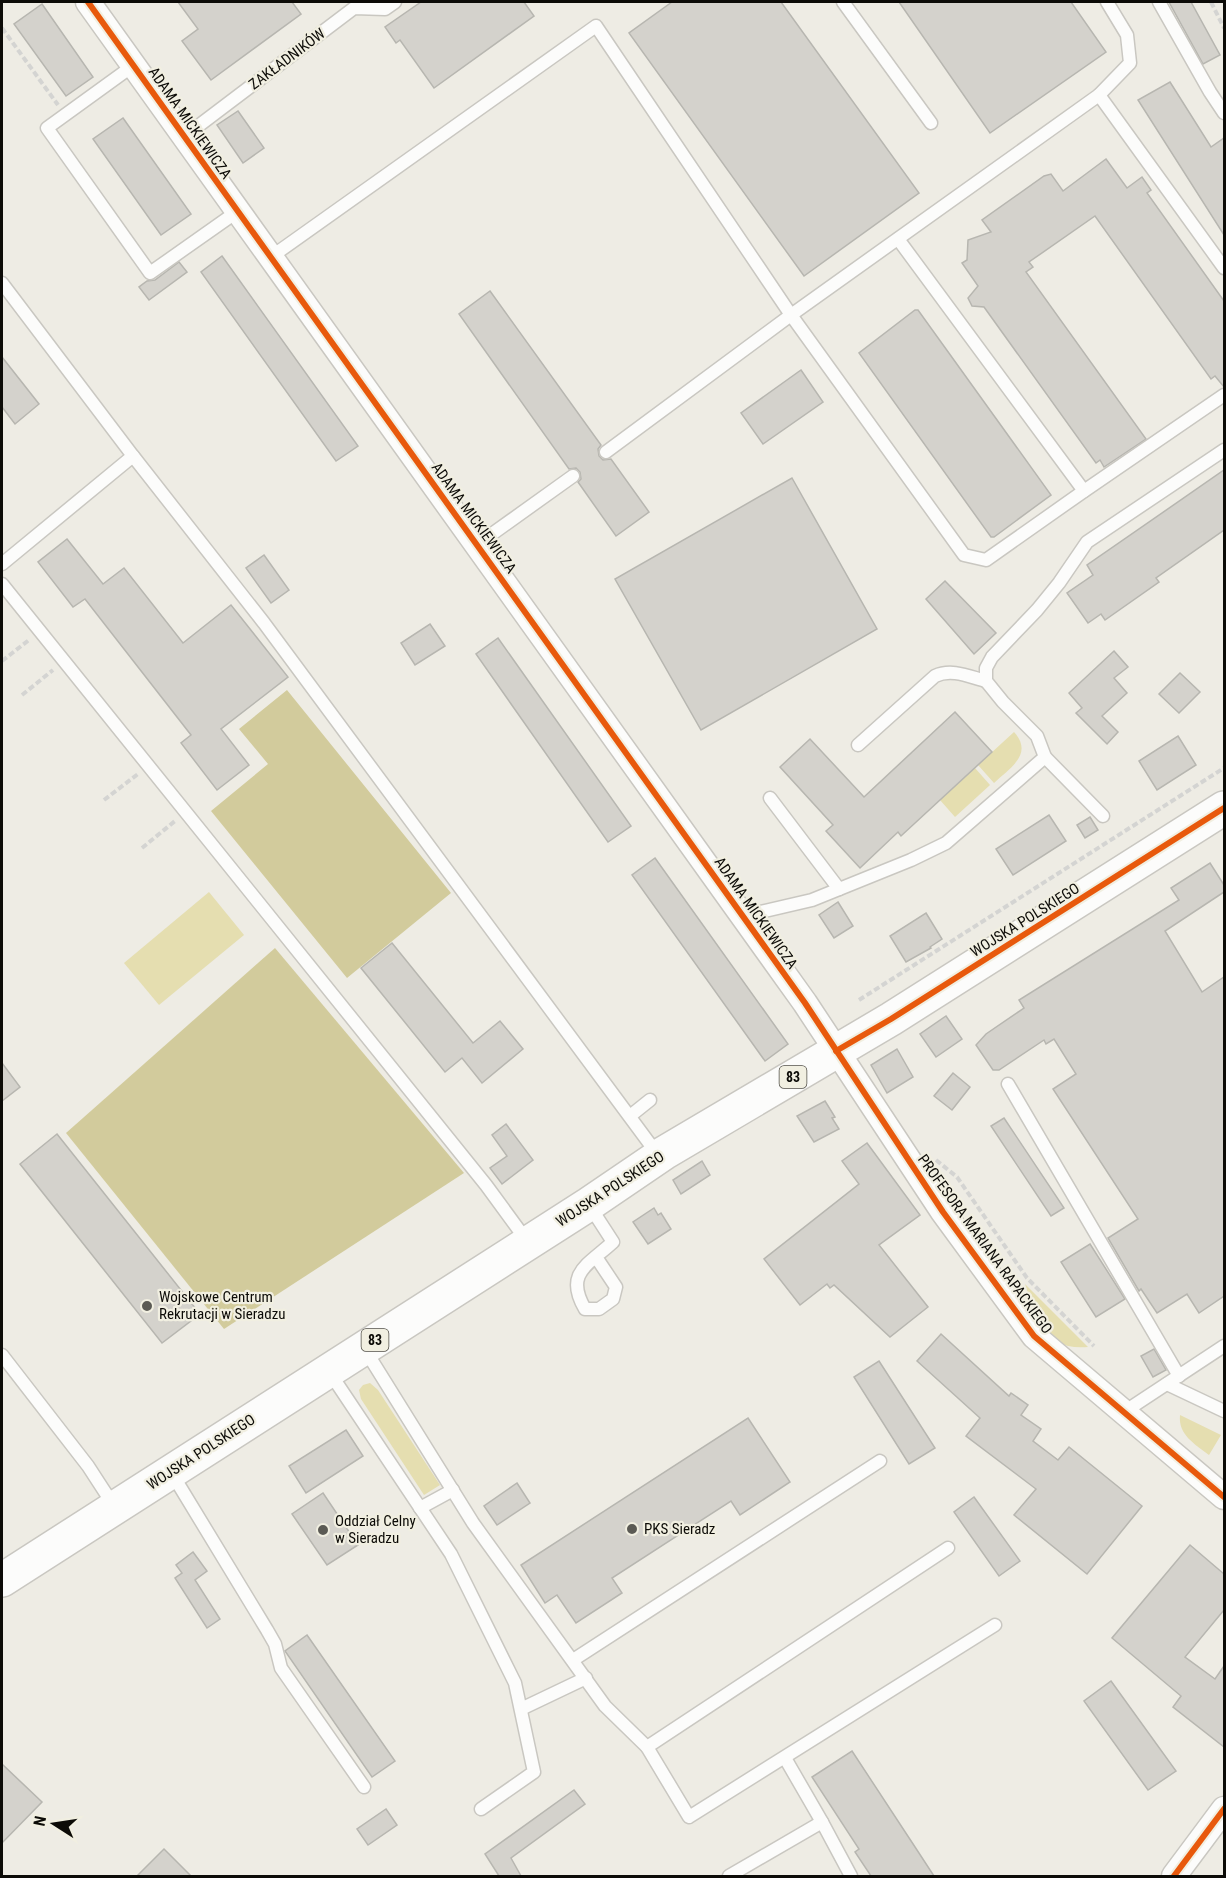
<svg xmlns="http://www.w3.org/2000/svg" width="1226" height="1878" viewBox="0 0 1226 1878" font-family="'Roboto Condensed',sans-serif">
<rect width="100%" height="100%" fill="#eeece4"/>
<g fill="#e5deb0">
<path d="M1014,732C1034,754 1010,768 994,783L978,765Z"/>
<path d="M975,768L990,785L955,817L940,800Z"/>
<path d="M209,892L244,935L159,1005L124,963Z"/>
<path d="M1025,1284L1088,1347C1044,1351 1036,1318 1025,1284Z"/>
<path d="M370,1383L378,1390L440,1485L424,1495L361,1399L359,1390L363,1385Z"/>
<path d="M1180,1415L1221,1435L1209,1455C1195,1444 1178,1435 1180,1415Z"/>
</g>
<g fill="#d2cb9c">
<path d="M287,690L451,893L347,978L211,811L268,764L239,729Z"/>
<path d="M275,948L464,1173L224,1329L66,1133Z"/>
</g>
<g fill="#d4d2cc" stroke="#b7b6b0" stroke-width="1.5">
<path d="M178,2H292L301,14L211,80L182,41L198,29Z"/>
<path d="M421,2H524L534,16L434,88L400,40L396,43L385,27Z"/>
<path d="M672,2H781L919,193L804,276L629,33Z"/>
<path d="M899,2H1071L1106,52L990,133Z"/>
<path d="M1169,2H1191L1220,55L1203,64Z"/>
<path d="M42,4L93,77L66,96L14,24Z"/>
<path d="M1170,82L1211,147L1224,138V235L1138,100Z"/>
<path d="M238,111L264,148L243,163L217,125Z"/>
<path d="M123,118L191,214L161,235L93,139Z"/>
<path d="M1106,159L1127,188L1142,177L1151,190L1147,193L1224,301V387L1215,376L1211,379L1095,216L1029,262L1033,267L1026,272L1146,439L1104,467L1100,460L1096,463L984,307L972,306L968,298L978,286L962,263L967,260L968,240L991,232L982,220L1044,176L1051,174L1063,191Z"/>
<path d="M222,256L358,446L336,461L201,272Z"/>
<path d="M179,262L187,272L149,300L139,287L147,281L155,280Z"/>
<path d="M490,291L601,445L598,449L599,456L603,460L611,459L649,512L616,536L578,482L581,479L580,472L576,468L569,469L459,314Z"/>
<path d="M915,310H918L1051,495L994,537H991L859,353Z"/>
<path d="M2,357L39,404L15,424L2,407Z"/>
<path d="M801,370L823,402L763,444L741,413Z"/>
<path d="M1224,470V530L1156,578L1159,582L1105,620L1101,614L1088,623L1067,593L1093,575L1087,565Z"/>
<path d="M792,478L877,629L701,730L615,579Z"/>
<path d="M67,539L103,584L124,568L183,643L231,605L288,677L221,729L249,765L217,790L181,743L191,735L85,599L73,607L38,562Z"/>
<path d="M264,555L289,590L271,603L246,568Z"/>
<path d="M945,581L996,633L974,654L926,599Z"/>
<path d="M430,624L445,646L415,665L401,643Z"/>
<path d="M498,638L631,826L608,842L476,654Z"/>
<path d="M1114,651L1128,667L1114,678L1127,693L1102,716L1118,732L1107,744L1076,713L1082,708L1069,693Z"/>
<path d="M1180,673L1200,692L1179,713L1159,694Z"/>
<path d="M955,712L992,752L901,836L898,832L860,868L826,831L833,825L780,767L810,739L864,797Z"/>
<path d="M1178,736L1196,765L1157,790L1139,761Z"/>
<path d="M1049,815L1066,841L1013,875L996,849Z"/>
<path d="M1090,817L1098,830L1085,838L1077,825Z"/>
<path d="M655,858L788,1044L765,1061L632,875Z"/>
<path d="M1210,863L1224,885V892L1165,931L1202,992L1224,977V1296L1199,1313L1187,1294L1157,1313L1141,1289L1139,1291L1108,1238L1138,1219L1053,1089L1076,1074L1054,1039L1046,1044L1044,1040L999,1070H993L976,1045L986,1034L1024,1008L1019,1000L1179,900L1171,888Z"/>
<path d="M838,902L853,926L834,938L819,915Z"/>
<path d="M926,913L942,939L930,947L931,948L906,962L890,936Z"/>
<path d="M392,943L473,1043L500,1021L523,1049L482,1083L462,1058L445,1072L361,968Z"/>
<path d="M946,1016L962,1039L936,1057L920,1034Z"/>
<path d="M897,1049L913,1077L887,1093L871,1065Z"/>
<path d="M2,1063L20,1087L2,1101Z"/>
<path d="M953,1073L970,1087L952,1110L934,1096Z"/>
<path d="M825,1101L835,1117L832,1118L839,1129L814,1142L797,1116Z"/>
<path d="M1004,1118L1064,1208L1051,1216L991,1126Z"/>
<path d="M506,1124L533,1160L502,1184L490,1168L507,1156L492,1135Z"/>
<path d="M57,1134L200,1314L162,1343L20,1164Z"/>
<path d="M867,1143L920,1215L879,1245L928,1307L890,1337L834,1285L830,1288L827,1284L800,1305L764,1259L859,1184L842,1161Z"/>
<path d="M702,1161L710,1175L681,1194L673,1180Z"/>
<path d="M654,1208L658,1215L661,1213L671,1229L648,1244L633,1222Z"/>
<path d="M1090,1244L1125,1299L1096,1317L1061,1262Z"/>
<path d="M941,1334L1009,1396L1011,1393L1028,1405L1021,1415L1041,1429L1033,1441L1058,1460L1069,1447L1142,1506L1087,1574L1014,1515L1036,1489L966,1436L980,1418L917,1361Z"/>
<path d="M1154,1349L1166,1370L1153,1377L1141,1356Z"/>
<path d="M879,1361L935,1448L909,1464L854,1377Z"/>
<path d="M748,1418L790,1482L740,1515L731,1501L612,1578L622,1593L576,1623L557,1595L545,1603L521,1565Z"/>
<path d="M346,1430L363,1456L306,1493L289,1466Z"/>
<path d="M517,1483L530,1503L497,1525L484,1506Z"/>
<path d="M323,1493L358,1545L327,1565L292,1514Z"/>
<path d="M974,1497L1020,1561L999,1576L954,1512Z"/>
<path d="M1190,1545L1224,1574V1610L1185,1657L1215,1679L1224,1666V1747L1173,1707L1181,1696L1112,1638Z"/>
<path d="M193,1552L207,1571L195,1580L220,1619L207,1628L175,1578L182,1573L176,1565Z"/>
<path d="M307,1635L395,1761L372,1777L285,1651Z"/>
<path d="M1111,1681L1176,1771L1148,1790L1084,1701Z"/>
<path d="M852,1751L917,1850L934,1876H871L855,1852L859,1849L812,1777Z"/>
<path d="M2,1764L42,1802L2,1843Z"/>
<path d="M574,1790L585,1804L511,1858L521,1876H499L485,1854Z"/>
<path d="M386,1809L397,1825L368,1845L357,1829Z"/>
<path d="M164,1849L191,1876H137Z"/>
</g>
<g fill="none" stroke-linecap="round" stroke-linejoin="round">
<g stroke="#c9c7c1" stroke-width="15">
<g id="lane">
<path d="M843,2L931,123"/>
<path d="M1159,2L1210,92L1224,113"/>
<path d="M134,65L47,128L150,273L238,211"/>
<path d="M1099,95L1130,63L1127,35L1107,2"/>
<path d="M185,136L354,8L385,9L395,2"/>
<path d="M898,239L1084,491"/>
<path d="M271,257L596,26L791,315L964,555L986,560L1084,491L1224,395"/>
<path d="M2,283L133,456L2,564"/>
<path d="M606,452L791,315L1099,95L1224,268"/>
<path d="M133,456L264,623L658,1155"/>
<path d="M478,544L573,476"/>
<path d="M2,584L486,1185L527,1241"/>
<path d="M858,745L935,676C952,668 970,677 986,681"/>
<path d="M1045,757L1103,816"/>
<path d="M770,798L839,889"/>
<path d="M743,916L812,900L911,860L946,843L1045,757L1037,736L1003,702L986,681V668L992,657L1037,610L1059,583L1087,542L1224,450"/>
<path d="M1008,1084L1179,1376"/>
<path d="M630,1116L650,1100"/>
<path d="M589,1205L613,1242C588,1265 564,1273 585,1309H599L613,1299L616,1287L596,1257"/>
<path d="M364,1348L473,1523L605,1706L647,1747L948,1548"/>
<path d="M2,1355L88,1466L114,1506"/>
<path d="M330,1373L451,1554L515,1683L534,1772L481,1809"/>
<path d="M1167,1384L1224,1411"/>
<path d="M1124,1412L1224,1346"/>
<path d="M171,1472L267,1630L275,1644L281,1668L364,1787"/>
<path d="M420,1508L453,1490"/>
<path d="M573,1660L880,1461"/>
<path d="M521,1709L586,1678"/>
<path d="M647,1747L689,1817L995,1625"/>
<path d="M785,1758L822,1822L851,1876"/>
<path d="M729,1876L822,1822"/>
</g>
</g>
<g stroke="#c9c7c1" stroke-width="27">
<g id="street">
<path d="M88,2L805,1003L943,1212L1034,1336L1224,1497"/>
<path d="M1174,1876L1224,1809"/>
</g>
</g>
<g stroke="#c9c7c1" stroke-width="36">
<path id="primary" d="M2,1580L589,1204L664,1153L891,1019L1224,808"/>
</g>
<g stroke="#d4d4d2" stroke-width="4" stroke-dasharray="6 3" stroke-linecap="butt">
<path d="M1211,2L1224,28"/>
<path d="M2,28L58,105"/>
<path d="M2,661L29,640"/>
<path d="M22,695L53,670"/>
<path d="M104,800L138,774"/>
<path d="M142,848L175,821"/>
<path d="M859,1000L1224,768"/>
<path d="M936,1160L957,1177L1027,1278L1094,1346"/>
</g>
<use href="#lane" stroke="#fcfcfb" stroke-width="12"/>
<use href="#street" stroke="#fcfcfb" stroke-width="24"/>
<use href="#primary" stroke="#fcfcfb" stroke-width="33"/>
<g stroke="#f1efe1" stroke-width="10">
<g id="cycleway">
<path d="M88,2L805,1003L943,1212L1034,1336L1224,1497"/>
<path d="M836,1051L891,1019L1224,808"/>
<path d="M1174,1876L1224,1809"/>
</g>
</g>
<use href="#cycleway" stroke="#e8590c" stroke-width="6"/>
</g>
<g fill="#5b5a54" stroke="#f1efe1" stroke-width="2">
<circle cx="147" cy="1306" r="6"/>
<circle cx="632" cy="1529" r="6"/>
<circle cx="323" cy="1530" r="6"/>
</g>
<g text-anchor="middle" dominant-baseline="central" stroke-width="4.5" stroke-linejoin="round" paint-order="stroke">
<g fill="#f1efe1" stroke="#514f48" stroke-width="1.5">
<rect x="779.5" y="1066" width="27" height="22" rx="4.5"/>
<rect x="361.5" y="1329" width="27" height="22" rx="4.5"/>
</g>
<g font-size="14" font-weight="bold" fill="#0c0b07">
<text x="793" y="1077">83</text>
<text x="375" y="1340">83</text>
</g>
<g font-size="15" fill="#0c0b07" stroke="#f1efe1">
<text transform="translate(287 59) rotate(-37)">ZAKŁADNIKÓW</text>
<text transform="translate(190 123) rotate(55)">ADAMA MICKIEWICZA</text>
<text transform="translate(474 518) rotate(54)">ADAMA MICKIEWICZA</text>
<text transform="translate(756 913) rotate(55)">ADAMA MICKIEWICZA</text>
<text transform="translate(1025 920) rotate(-32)">WOJSKA POLSKIEGO</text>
<text transform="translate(610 1189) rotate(-33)">WOJSKA POLSKIEGO</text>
<text transform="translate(985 1244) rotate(54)">PROFESORA MARIANA RAPACKIEGO</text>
<text transform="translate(201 1452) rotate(-33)">WOJSKA POLSKIEGO</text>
</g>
<g font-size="15" fill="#0c0b07" stroke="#f1efe1" text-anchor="start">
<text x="159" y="1297">Wojskowe Centrum<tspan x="159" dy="17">Rekrutacji w Sieradzu</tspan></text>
<text x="335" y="1521">Oddział Celny<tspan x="335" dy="17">w Sieradzu</tspan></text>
<text x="644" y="1529">PKS Sieradz</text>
</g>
</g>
<rect width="1226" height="1878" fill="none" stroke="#0c0b07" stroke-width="6"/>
<g transform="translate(54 1824) rotate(282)" stroke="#f1efe1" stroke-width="4.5" paint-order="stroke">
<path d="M0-4.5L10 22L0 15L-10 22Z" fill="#0c0b07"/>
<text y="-9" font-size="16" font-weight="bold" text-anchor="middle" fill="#0c0b07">N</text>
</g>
</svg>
